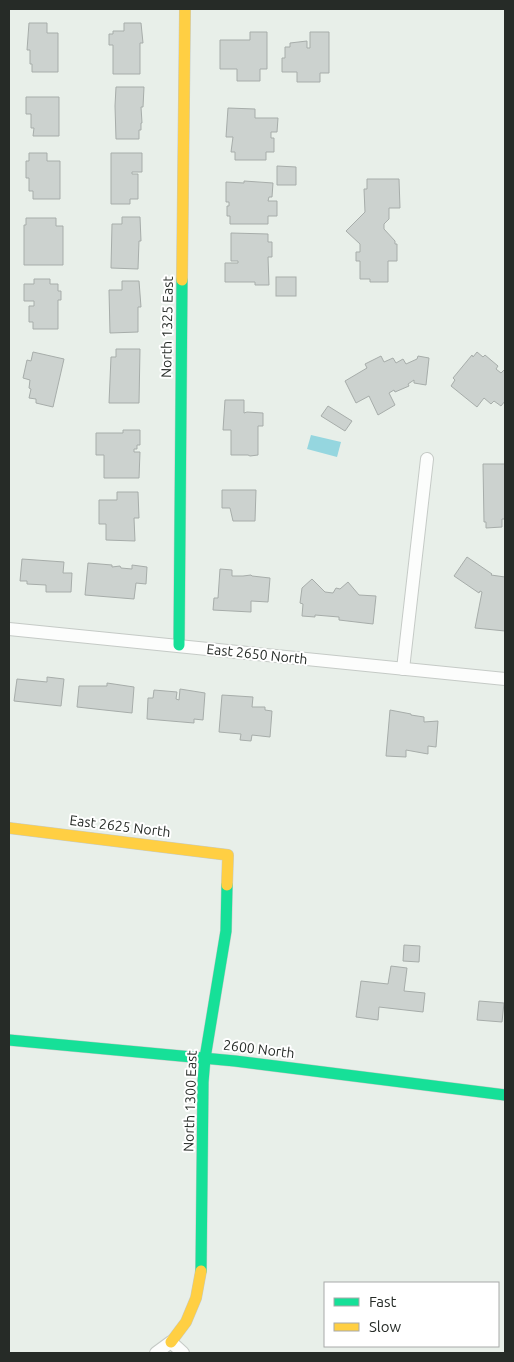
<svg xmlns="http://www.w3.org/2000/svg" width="514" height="1362" viewBox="0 0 514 1362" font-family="Ubuntu,sans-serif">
<rect width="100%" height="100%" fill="#e8efe9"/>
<path fill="#95d6df" d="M311,435L341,442L337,457L307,449Z"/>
<g fill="#ccd2cf" stroke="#a7adaa">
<path d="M29,23H47V33H58V72H32V64H30V50H27Z"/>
<path d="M124,23H141L143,43H140V74H113V45H109V34H113V31H124Z"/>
<path d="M250,32H267V69H260V81H237V69H220V40H250Z"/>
<path d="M310,32H329V73H320V82H297V72H282V58H285V47H290V43L307,41V48H310Z"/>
<path d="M116,87H144L143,107H141L142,123H141V130H139V139H116L115,106Z"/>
<path d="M26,97H59V136H33L34,128H31V114H26Z"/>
<path d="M228,108L255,109V118H278L277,132H271V138H274V152H266V160H235V152H231L233,137H226Z"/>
<path d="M29,153H47V161H60V199H33V191H29V178H26V161H29Z"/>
<path d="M111,153H142V172H132V174H138V199H130V204H111Z"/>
<path d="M277,166L296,167V185H277Z"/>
<path d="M367,179H399L400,208H389V219L384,224V229L395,241V244H397V261H388V282H370V279H360V261H356V252H360V244L346,231L365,212L364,189H367Z"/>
<path d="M244,181L273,183L272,197H269L268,201H277V216H268V224H230V216H227V206H229V202H226V182L244,183Z"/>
<path d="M122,217H140L141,241H139L138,269L111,268L112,224H122Z"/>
<path d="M26,218H56V226H63V265H24V225H26Z"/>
<path d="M231,233L268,234V242H272V257H268L269,285H255V282H225V263H238V261H231Z"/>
<rect x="276" y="277" width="20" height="19"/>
<path d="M34,279H50V284H58V291H61V300H58V329H33V322H29V306H34V301H24V284H34Z"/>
<path d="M122,281H139L141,307H138V332L110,333L109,290H122Z"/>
<path d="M116,349H140L139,403H109L111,357H116Z"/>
<path d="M33,352L64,359L53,407L36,403V399L29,398L31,389L29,388L30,380L23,378L27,360L31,361Z"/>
<path d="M477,352L483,357L485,355L498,366L496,369L501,373L505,369V401L501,406L494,401L491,404L484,398L477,407L451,386L455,380L453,378L472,355L473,357Z"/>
<path d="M381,356L384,362L393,358L396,363L403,359L406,364L417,359L418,356L429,358L426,385L414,383V380L408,384L409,386L395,392L394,390L389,393L395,405L378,415L369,396L356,403L345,381L367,368L365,364Z"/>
<path d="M225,400H244V413L247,412L263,413V426H258V455L250,456L248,455H231V430H223Z"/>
<path d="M328,406L352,421L345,431L321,416Z"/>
<path d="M123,430H140V445H137V449H134V452H140L139,478H104V455H96V433H123Z"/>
<path d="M483,464H505V519H502V527L486,528V522H484Z"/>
<path d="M222,490H256L255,521H233L230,508H222Z"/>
<path d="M117,492H138L139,518H134L135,541L106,540V524H99V500H117Z"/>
<path d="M467,557L492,574L491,575L505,577V631L475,628L482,592L480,591L479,593L454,576Z"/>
<path d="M22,559L64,562L63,573H72L71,592H46V585L27,584V581H20Z"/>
<path d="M88,563L112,565V567L120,566L121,568L132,569V565L147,567L146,584L136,583L134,599L85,595Z"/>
<path d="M220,569L232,570V576H243L251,575L252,576L270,578L268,602L251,601V612L213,610L214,598H218Z"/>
<path d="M312,579L325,592L333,593L336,588L340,589L348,582L359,595L376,596L373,624L339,620V617L315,615V617L302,616L303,604L300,603L302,588Z"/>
<path d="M47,677L64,679L61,706L14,701L17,679L47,682Z"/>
<path d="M107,683L134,687L132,713L77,707L79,686H107Z"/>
<path d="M180,689L205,693L203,720L194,719V723L147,719L148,698H153L154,690L177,692L176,699L179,700Z"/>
<path d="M222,695L253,697L252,707H265V710L272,711L270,737L252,735L251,741L240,740L241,734L219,732Z"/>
<path d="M390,710L411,714V715L424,717V722L438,721L436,747L428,746V754L406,750V757L386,756Z"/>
<path d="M404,945L420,946L419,962L403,961Z"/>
<path d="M391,966L407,968L404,991L425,993L423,1012L379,1007L378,1020L356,1017L361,981L388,984Z"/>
<path d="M479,1001L504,1003L502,1022L477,1020Z"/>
</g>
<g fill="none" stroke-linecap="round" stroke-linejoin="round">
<g stroke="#c5cac6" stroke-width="14">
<g id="street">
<path d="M9,629L505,679"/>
<path d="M403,669L427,459"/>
<path d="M156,1353L171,1342L183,1353"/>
</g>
</g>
<g stroke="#c5cac6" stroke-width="12">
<g id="fast">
<path d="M179,645L182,280"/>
<path d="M9,1040L235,1061L505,1095"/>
<path d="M201,1271L203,1082L205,1058L226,931L227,885"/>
</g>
</g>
<g stroke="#c5cac6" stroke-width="12">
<g id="slow">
<path d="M182,280L185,9"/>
<path d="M9,828L228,855L227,885"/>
<path d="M171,1342L186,1322L196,1298L201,1271"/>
</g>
</g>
<use href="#street" stroke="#fcfdfc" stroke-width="12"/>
<use href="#fast" stroke="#16e098" stroke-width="11"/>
<use href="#slow" stroke="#ffcf43" stroke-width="11"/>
</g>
<g text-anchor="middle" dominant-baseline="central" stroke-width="4" stroke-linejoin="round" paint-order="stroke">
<g font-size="14" fill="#262b27" stroke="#fff">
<text transform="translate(167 327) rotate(-89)">North 1325 East</text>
<text transform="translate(257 654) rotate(6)">East 2650 North</text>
<text transform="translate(120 826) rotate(7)">East 2625 North</text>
<text transform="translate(259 1049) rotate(7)">2600 North</text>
<text transform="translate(190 1101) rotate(-88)">North 1300 East</text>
</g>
</g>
<rect width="514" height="1362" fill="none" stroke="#262b27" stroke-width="20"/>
<rect x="324" y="1282" width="175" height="65" fill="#ffffff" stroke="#a8aaa9"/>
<rect x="334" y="1298" width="25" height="8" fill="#16e098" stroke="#a8aaa9"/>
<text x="369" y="1307" font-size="15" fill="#262b27">Fast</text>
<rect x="334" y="1323" width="25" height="8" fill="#ffcf43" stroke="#a8aaa9"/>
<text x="369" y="1332" font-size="15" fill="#262b27">Slow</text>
</svg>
